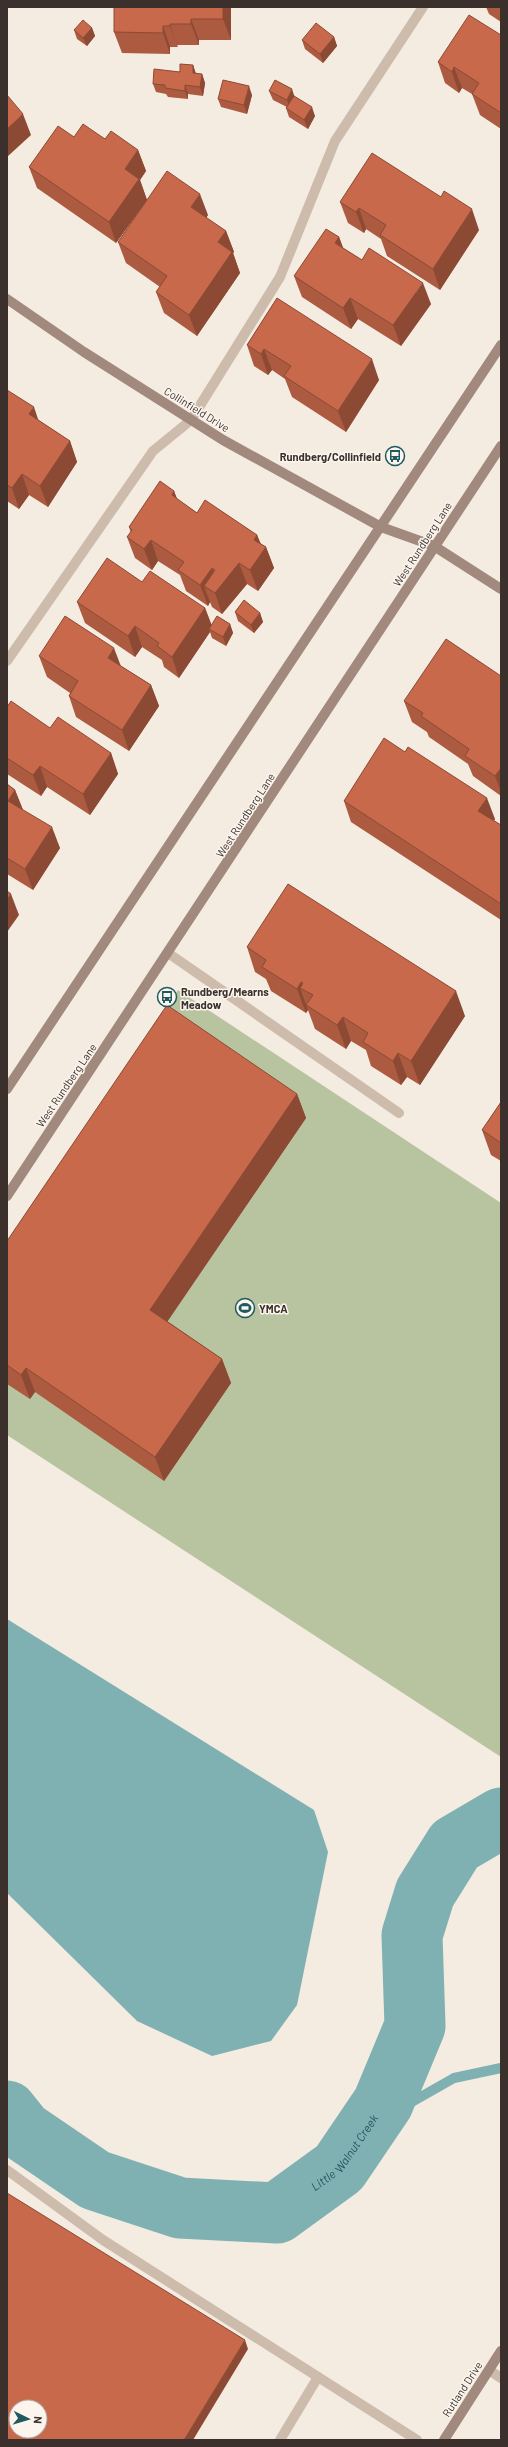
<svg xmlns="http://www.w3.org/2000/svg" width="508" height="2447" viewBox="0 0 508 2447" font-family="Barlow,sans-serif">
<rect width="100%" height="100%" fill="#f4ebe1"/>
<path fill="#b8c4a0" d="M178,990L501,1203V1757L7,1435V1246Z"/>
<path fill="#7fb0b2" d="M7,1619L314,1810L328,1852L297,2005L271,2041L212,2056L137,2021L7,1893Z"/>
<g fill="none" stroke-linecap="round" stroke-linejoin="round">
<path stroke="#7fb0b2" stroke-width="10" d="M366,2128L454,2078L501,2068"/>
<path stroke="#7fb0b2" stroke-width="61" id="s1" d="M7,2111L23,2131L95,2180L180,2208L277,2213L339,2168L383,2103L415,2026L412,1935L425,1893L455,1845L501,1818"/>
<g stroke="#cdbbac" stroke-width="10">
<path d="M7,661L153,451L191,420L280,277L335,141L423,7"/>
<path d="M168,953L399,1113"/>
<path d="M7,2170L103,2240L417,2440"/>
<path d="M489,2370L501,2378"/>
<path d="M280,2440L318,2377"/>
</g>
<g stroke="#a18a7d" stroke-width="10">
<path d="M7,299L84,352L223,440L381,527L434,546L501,589"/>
<path d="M7,1089L501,345"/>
<path d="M7,1196L501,446"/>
<path d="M444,2440L501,2351"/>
</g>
</g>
<g fill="#ac5a40">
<path d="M114,7H231V40H199V45H177L178,47H170V54L122,53L114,32Z"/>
<path d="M486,7H501V22L489,14Z"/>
<path d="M92,28L95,36L87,46L77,39L74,30Z"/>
<path d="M501,35V129L480,115L472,94L462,88L459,93L445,83L438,62Z"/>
<path d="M334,37L337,46L323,63L305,49L302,40Z"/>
<path d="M193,65L196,74H202L205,83L203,96L188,94V99L168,97L166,94L156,92L153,84Z"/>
<path d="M269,91L295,97L315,116L308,129L289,117L286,108L287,107L273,100Z"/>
<path d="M252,95L247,114L221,107L218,99Z"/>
<path d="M74,137L105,139L138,150L146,171L140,180L147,200L116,243L37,188L29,167Z"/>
<path d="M340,202L479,230L440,290L387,256L381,239L366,229L364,233L348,223Z"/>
<path d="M208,215L206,218L226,231L234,252L233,253L240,273L197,336L164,313L156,292L160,287L126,263L118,242Z"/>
<path d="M339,237L343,248L431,304L401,346L358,319L351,329L302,297L294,276Z"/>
<path d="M277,298L379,380L346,432L292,397L285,379L272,370L268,375L254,366L247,345Z"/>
<path d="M7,390L38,420L70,441L77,462L48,507L29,495L19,509L7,501Z"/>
<path d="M174,491L177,499L197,513L257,535L261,544L266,547L274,568L258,591L247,584L222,614L212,607L210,602L208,606L186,591L180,575L158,561L152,570L135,558L127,537L131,533L129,527Z"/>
<path d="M142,582L205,608L212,626L230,624L233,633L226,646L212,638L210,632L179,678L164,667L162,660L142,647L135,657L85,623L77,602Z"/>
<path d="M235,612L260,613L263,622L254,633L238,621Z"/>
<path d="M39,656L121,666L151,685L159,706L129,751L76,717L69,696L70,693L47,677Z"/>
<path d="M501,676V796L473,776L468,764L429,737L427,732L412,722L404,701Z"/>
<path d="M7,707L50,728L111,753L118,774L90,815L47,787L41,796L7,774Z"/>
<path d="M7,784L15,790L23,810L60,848L33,890L7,874Z"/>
<path d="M344,801L495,819L494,821L501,825V920L351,822Z"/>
<path d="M247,947L465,1016L420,1085L407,1077L401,1085L371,1066L366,1050L351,1041L346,1049L315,1029L308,1010L306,1013L271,991L266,979L255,972Z"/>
<path d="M297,1094L306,1118L167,1321L222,1359L231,1383L164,1481L35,1392L30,1399L7,1384V1241Z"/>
<path d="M501,1102V1161L491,1155L482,1130Z"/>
</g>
<g fill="#8c4a34">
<path d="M223,7H231V40L223,19Z"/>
<path d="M191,19L199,40V45L191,24Z"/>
<path d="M170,24L177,45L178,47L170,26Z"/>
<path d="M163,26L170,47V54L163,33Z"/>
<path d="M92,28L95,36L87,46L83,38Z"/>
<path d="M334,37L337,46L323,63L320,54Z"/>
<path d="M193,65L196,74L193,73Z"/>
<path d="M454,67L462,88L459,93L452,72Z"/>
<path d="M202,74L205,83L203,96L200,87Z"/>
<path d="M185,85L188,94V99L185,91Z"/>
<path d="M249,86L252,95L247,114L244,105Z"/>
<path d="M292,89L295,98L290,109L287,100Z"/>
<path d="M312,107L315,116L308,129L304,120Z"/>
<path d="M23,114L31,135L7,157V129Z"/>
<path d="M138,150L146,171L140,180L147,200L116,243L109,222L125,169Z"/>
<path d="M200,194L208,215L199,228L191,207Z"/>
<path d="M359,208L366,229L364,233L356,212Z"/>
<path d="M472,209L479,230L440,290L433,269Z"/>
<path d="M226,231L234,252L233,253L240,273L197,336L189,315L218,242Z"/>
<path d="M339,237L347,258L335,243Z"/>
<path d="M423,283L431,304L401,346L393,325Z"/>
<path d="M350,298L358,319L351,329L343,308Z"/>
<path d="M264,349L272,370L268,375L261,354Z"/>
<path d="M372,359L379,380L346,432L338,411Z"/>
<path d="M34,407L41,428L29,414Z"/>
<path d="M70,441L77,462L48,507L40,486Z"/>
<path d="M22,474L29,495L19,509L12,488Z"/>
<path d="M174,491L182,512L172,495Z"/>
<path d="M257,535L263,551L266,547L274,568L258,591L250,570L254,540Z"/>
<path d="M151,540L158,561L152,570L144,549Z"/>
<path d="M239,563L247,584L222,614L215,593L204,586L210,602L208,606L200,585L212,568L219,587Z"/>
<path d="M205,608L213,629H209L210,632L179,678L172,657Z"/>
<path d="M260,613L263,622L254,633L251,625Z"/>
<path d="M230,624L233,633L226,646L223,637Z"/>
<path d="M135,626L142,647L135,657L128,636Z"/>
<path d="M114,648L122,669L108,658Z"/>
<path d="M151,685L159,706L129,751L122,730Z"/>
<path d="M111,753L118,774L90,815L83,794Z"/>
<path d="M40,766L47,787L41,796L33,775Z"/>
<path d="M501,768V792L495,776Z"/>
<path d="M15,790L23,810L8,801Z"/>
<path d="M487,798L495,819L486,832L478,811Z"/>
<path d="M52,827L60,848L33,890L25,869Z"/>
<path d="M11,894L19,915L7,932V900Z"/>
<path d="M301,982L304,990L300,988L308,1010L306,1013L297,989Z"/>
<path d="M456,991L465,1016L420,1085L411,1061Z"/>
<path d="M343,1017L351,1041L346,1049L337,1025Z"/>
<path d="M398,1053L407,1077L401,1085L393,1061Z"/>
<path d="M297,1094L306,1118L159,1334L150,1310Z"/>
<path d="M222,1359L231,1383L164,1481L155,1457Z"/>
<path d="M26,1368L35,1392L30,1399L21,1375Z"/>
<path d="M245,2340L248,2349L193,2440H184Z"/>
</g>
<g fill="#c8694b" stroke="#8c4a34" fill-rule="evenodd">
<path d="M114,7H223V19H191V24H170V26H163V33L114,32Z"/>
<path d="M469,15L501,35V113L472,94L479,83L454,67L452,72L438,62Z"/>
<path d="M83,20L92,28L83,38L74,30Z"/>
<path d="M316,23L334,37L320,54L302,40Z"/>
<path d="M180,64L193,65V73L202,74L200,87L185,85V91L165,88V85L153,84L154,69L180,72Z"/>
<path d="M223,80L249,86L244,105L218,99Z"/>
<path d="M275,80L292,89L287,100L269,91Z"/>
<path d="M7,95L23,114L7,129Z"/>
<path d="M294,96L312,107L304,120L286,108Z"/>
<path d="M83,124L105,139L111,131L138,150L125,169L139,179L109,222L29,167L58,126L74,137Z"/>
<path d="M372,153L441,197L444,191L472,209L433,269L380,235L386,225L359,208L356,212L340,202Z"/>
<path d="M167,171L200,194L191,207L226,231L218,242L232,252L189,315L156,292L167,276L118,242Z"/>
<path d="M326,229L339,237L335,243L362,260L369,248L423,283L393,325L350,298L343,308L294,276Z"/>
<path d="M277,298L372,359L338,411L284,376L291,366L264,349L261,354L247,345Z"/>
<path d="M7,390L34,407L29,414L70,441L40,486L22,474L12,488L7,485Z"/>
<path d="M160,481L174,491L172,495L197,513L205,500L257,535L254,540L266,547L250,570L239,563L215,593L204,586L215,570L212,568L200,585L178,570L184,562L151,540L144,549L127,537L132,530L129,527Z"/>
<path d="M107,558L142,582L150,571L205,608L172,657L157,646L159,643L135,626L128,636L77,602Z"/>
<path d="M244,600L260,613L251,625L235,612Z"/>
<path d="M65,616L114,648L108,658L151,685L122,730L69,696L78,681L39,656Z"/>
<path d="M217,616L230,624L223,637L209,629Z"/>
<path d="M446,639L501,676V768L495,776L465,756L469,749L421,716L423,713L404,701Z"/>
<path d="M11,701L50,728L58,717L111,753L83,794L40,766L33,775L7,758V707Z"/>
<path d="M384,738L405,752L408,747L487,798L478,811L501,825V904L344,801Z"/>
<path d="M7,784L15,790L8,801L52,827L25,869L7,858Z"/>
<path d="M288,884L456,991L411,1061L398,1053L393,1061L363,1042L368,1033L343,1017L337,1025L306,1005L313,995L300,988L303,983L301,982L297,989L262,967L266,960L247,947Z"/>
<path d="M7,891L11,894L7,900Z"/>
<path d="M167,1005L297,1094L150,1310L222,1359L155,1457L26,1368L21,1375L7,1365V1241Z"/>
<path d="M501,1102V1143L482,1130Z"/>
<path d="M7,2193L245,2340L184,2440H7ZM16,2407H40V2431H16Z"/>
</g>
<defs>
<g id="bus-ring" transform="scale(1)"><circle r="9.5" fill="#fbf5ee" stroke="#1f5a5e" stroke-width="1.5"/><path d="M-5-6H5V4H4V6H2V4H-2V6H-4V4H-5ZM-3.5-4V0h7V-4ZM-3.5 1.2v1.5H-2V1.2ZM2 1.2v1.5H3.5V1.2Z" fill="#1f5a5e"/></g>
<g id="stadium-ring" transform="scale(1)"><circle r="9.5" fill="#fbf5ee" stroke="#1f5a5e" stroke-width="1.5"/><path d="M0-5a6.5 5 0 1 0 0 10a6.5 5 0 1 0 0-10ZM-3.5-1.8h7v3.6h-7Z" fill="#1f5a5e"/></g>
</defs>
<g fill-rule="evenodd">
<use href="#bus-ring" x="395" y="456"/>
<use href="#bus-ring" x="167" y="997"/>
<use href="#stadium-ring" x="245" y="1308"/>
</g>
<g text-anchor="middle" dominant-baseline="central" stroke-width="3" stroke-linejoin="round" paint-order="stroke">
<g font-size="11" fill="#3b302b" stroke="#fbf5ee">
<text transform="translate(197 409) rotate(32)">Collinfield Drive</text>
<text transform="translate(422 544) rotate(-57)">West Rundberg Lane</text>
<text transform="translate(245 815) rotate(-57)">West Rundberg Lane</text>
<text transform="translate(66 1085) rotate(-56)">West Rundberg Lane</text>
<text transform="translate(462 2389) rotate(-57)">Rutland Drive</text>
</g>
<g font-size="11" font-weight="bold" fill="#3b302b" stroke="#fbf5ee" text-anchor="start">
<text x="381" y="456" text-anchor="end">Rundberg/Collinfield</text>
<text x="181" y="991">Rundberg/Mearns<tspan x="181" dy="13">Meadow</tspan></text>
<text x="259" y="1308">YMCA</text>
</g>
<g font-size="12" font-style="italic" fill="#1f5a5e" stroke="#fbf5ee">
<text stroke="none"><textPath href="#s1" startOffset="391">Little Walnut Creek</textPath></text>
</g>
</g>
<rect width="508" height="2447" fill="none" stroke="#3b302b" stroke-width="16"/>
<g transform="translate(28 2419) rotate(95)"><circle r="19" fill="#fbf5ee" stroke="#aea6a0"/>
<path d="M0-3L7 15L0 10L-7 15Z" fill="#1f5a5e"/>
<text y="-6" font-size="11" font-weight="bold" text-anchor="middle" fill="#3b302b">N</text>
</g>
</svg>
